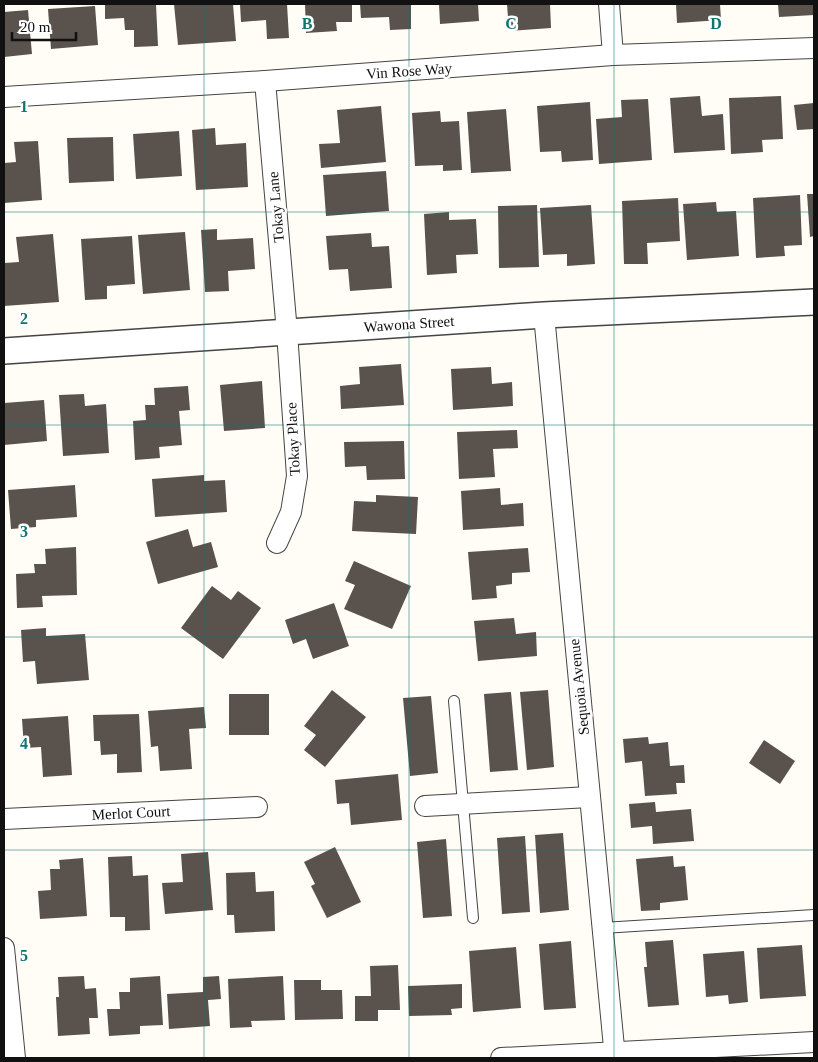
<svg xmlns="http://www.w3.org/2000/svg" width="818" height="1062" viewBox="0 0 818 1062" font-family="'Times New Roman',serif">
<rect width="100%" height="100%" fill="#fffdf5"/>
<g fill="#5a524d">
<path d="M105,4H156L158,46L134,47V30H125L124,18L105,19Z"/>
<path d="M174,4H233L236,41L178,45Z"/>
<path d="M240,4H287L289,38L267,39L266,20L241,22Z"/>
<path d="M305,4H352V22H336L337,31L306,33Z"/>
<path d="M360,4H411V29L390,30L389,17L361,18Z"/>
<path d="M439,4H478L479,21L440,24Z"/>
<path d="M507,4H550L551,28L509,31Z"/>
<path d="M676,4H720L721,20L677,23Z"/>
<path d="M778,4H814V15L779,17Z"/>
<path d="M95,6L98,45L51,49L48,9Z"/>
<path d="M28,10L32,54L4,57V12Z"/>
<path d="M700,96L702,116L723,114L725,150L674,153L670,98Z"/>
<path d="M781,96L783,139L762,140L763,152L731,154L729,98Z"/>
<path d="M648,99L652,160L599,164L596,119L622,117L621,100Z"/>
<path d="M590,102L593,160L562,162L561,151L540,152L537,106Z"/>
<path d="M814,103V129L797,130L794,105Z"/>
<path d="M381,106L386,162L321,168L319,144L340,143L337,110Z"/>
<path d="M506,109L511,171L471,173L467,112Z"/>
<path d="M440,111L441,122L459,121L462,170L443,171V165L415,166L412,113Z"/>
<path d="M215,128L216,145L246,143L248,187L196,190L192,130Z"/>
<path d="M179,131L182,176L136,179L133,134Z"/>
<path d="M113,137L114,181L69,183L67,138Z"/>
<path d="M38,141L42,200L4,203V163L16,162L14,142Z"/>
<path d="M386,171L389,211L326,216L323,175Z"/>
<path d="M807,194H814V236L810,237Z"/>
<path d="M800,195L802,245L784,246L785,256L756,258L753,198Z"/>
<path d="M678,198L680,241L647,243L648,264H624L622,201Z"/>
<path d="M716,202L717,212L736,211L739,256L687,260L683,204Z"/>
<path d="M537,205L539,267L499,268L498,206Z"/>
<path d="M591,205L595,264L567,266V254L543,255L540,208Z"/>
<path d="M449,212V220L476,219L478,254L456,255L457,273L427,275L424,214Z"/>
<path d="M217,229V240L253,238L255,269L228,271L229,291L205,292L201,230Z"/>
<path d="M185,232L190,290L143,294L138,235Z"/>
<path d="M371,233L372,247L389,246L392,288L350,291L348,269L329,270L326,236Z"/>
<path d="M53,234L59,302L4,306V263L19,262L16,237Z"/>
<path d="M132,236L135,284L107,286V299L85,300L81,239Z"/>
<path d="M401,364L404,405L341,409L340,386L360,384L359,367Z"/>
<path d="M491,367L492,384L512,382L513,406L453,410L451,369Z"/>
<path d="M262,381L265,428L224,431L220,385Z"/>
<path d="M188,386L190,410L179,411L182,445L159,447L160,458L135,460L133,421L146,420L145,405H155L154,388Z"/>
<path d="M84,394L85,406L106,404L109,453L63,456L59,395Z"/>
<path d="M44,400L47,441L4,445V403Z"/>
<path d="M517,430L518,448L493,449L495,477L459,479L457,432Z"/>
<path d="M404,441L405,479L367,480L366,466L345,467L344,442Z"/>
<path d="M204,475V481L225,480L227,512L155,517L152,479Z"/>
<path d="M75,485L77,517L36,520V527L11,529L8,490Z"/>
<path d="M500,488L501,505L523,503L524,526L463,530L461,491Z"/>
<path d="M376,495L418,497L416,534L352,531L354,501L376,502Z"/>
<path d="M188,529L193,547L211,542L218,567L158,584L146,542Z"/>
<path d="M76,547L77,595L42,596L43,607L17,608L16,574L35,573L34,564H46L45,549Z"/>
<path d="M528,548L530,572L512,573V584L496,586L497,598L472,600L468,552Z"/>
<path d="M354,561L411,586L392,629L344,609L355,585L345,581Z"/>
<path d="M212,586L231,600L238,591L261,608L223,659L181,628Z"/>
<path d="M334,603L349,646L313,659L306,639L293,644L285,620Z"/>
<path d="M514,618L516,634L536,632L537,656L478,661L474,621Z"/>
<path d="M46,628V636L85,634L89,680L37,684L35,661L23,662L21,630Z"/>
<path d="M332,690L366,717L325,767L304,750L316,735L304,726Z"/>
<path d="M548,690L554,767L527,770L520,692Z"/>
<path d="M511,692L518,770L490,772L484,694Z"/>
<rect x="229" y="694" width="40" height="41"/>
<path d="M431,696L438,773L410,776L403,698Z"/>
<path d="M204,707L206,728L189,729L192,769L160,771L158,746L151,747L148,711Z"/>
<path d="M139,714L142,772L117,773V754L101,755L100,741H94L93,715Z"/>
<path d="M68,716L72,775L43,777L41,747L24,748L22,719Z"/>
<path d="M648,737L649,744L668,742L670,766L684,765L685,783H676L677,794L645,796L642,761L625,763L623,739Z"/>
<path d="M764,740L795,761L780,784L749,763Z"/>
<path d="M398,774L402,820L351,825L349,803L337,804L335,780Z"/>
<path d="M655,802L656,812L691,809L694,841L653,844L652,826L631,828L629,804Z"/>
<path d="M563,833L569,910L540,913L535,835Z"/>
<path d="M525,836L530,912L502,914L497,838Z"/>
<path d="M446,839L452,916L423,918L417,842Z"/>
<path d="M335,847L361,902L327,918L311,886L315,884L304,862Z"/>
<path d="M208,852L213,910L165,914L162,883L183,882L181,854Z"/>
<path d="M132,856L133,876L148,875L150,930L125,931V917H110L108,857Z"/>
<path d="M673,856L674,867L685,866L688,900L660,903V910L641,911L636,859Z"/>
<path d="M83,858L87,916L40,919L38,891L51,890L50,869H60L59,860Z"/>
<path d="M255,872L256,892L274,891L275,931L235,933L234,915H227L226,873Z"/>
<path d="M673,940L679,1005L648,1007L644,967H647L645,942Z"/>
<path d="M571,941L576,1008L544,1010L539,944Z"/>
<path d="M802,945L806,996L760,999L757,948Z"/>
<path d="M516,947L521,1008L473,1012L469,951Z"/>
<path d="M744,951L748,1002L729,1004L728,995L706,997L703,954Z"/>
<path d="M398,965L400,1010H378V1021H355V996H371L370,966Z"/>
<path d="M84,976L85,989L96,988L98,1018H89L90,1034L58,1036L56,997H59L58,977Z"/>
<path d="M160,976L163,1025L140,1026V1034L109,1036L107,1009H120L119,992H130V978Z"/>
<path d="M219,976L221,999L208,1000L210,1026L169,1029L167,994L203,992V977Z"/>
<path d="M283,976L285,1020L251,1021L252,1027L230,1028L228,979Z"/>
<path d="M294,980H321V990H342L343,1019L295,1020Z"/>
<path d="M462,984V1008L451,1009L452,1015L409,1016L408,986Z"/>
</g>
<g fill="none" stroke-linecap="round" stroke-linejoin="round">
<g stroke="#444" stroke-width="12">
<g id="service">
<path d="M454,701L473,918"/>
<path d="M602,928L814,915"/>
</g>
</g>
<g stroke="#444" stroke-width="22">
<g id="minor">
<path d="M609,4L613,55"/>
<path d="M265,81L287,332L297,476L291,512L277,543"/>
<path d="M4,97L265,81L613,55L814,48"/>
<path d="M544,315L615,1058"/>
<path d="M425,806L589,797"/>
<path d="M4,819L257,807"/>
<path d="M4,948L15,1058"/>
<path d="M501,1058L814,1042"/>
</g>
</g>
<g stroke="#444" stroke-width="28">
<path id="tertiary" d="M4,351L544,315L814,302"/>
</g>
<use href="#service" stroke="#fff" stroke-width="10"/>
<use href="#minor" stroke="#fff" stroke-width="20"/>
<use href="#tertiary" stroke="#fff" stroke-width="25"/>
</g>
<path fill="none" stroke="#0f766e" stroke-width="1" stroke-opacity="0.55" d="M204,4V1058M409,4V1058M614,4V1058M4,212H814M4,425H814M4,637H814M4,850H814"/>
<g text-anchor="middle" dominant-baseline="central" stroke-width="5" stroke-linejoin="round" paint-order="stroke">
<g font-size="15" fill="#111" stroke="#fff">
<text transform="translate(409 71) rotate(-4)">Vin Rose Way</text>
<text transform="translate(276 207) rotate(-95)">Tokay Lane</text>
<text transform="translate(409 324) rotate(-4)">Wawona Street</text>
<text transform="translate(293 439) rotate(-93)">Tokay Place</text>
<text transform="translate(579 687) rotate(-96)">Sequoia Avenue</text>
<text transform="translate(131 813) rotate(-3)">Merlot Court</text>
</g>
</g>
<g font-size="16" text-anchor="middle" font-weight="bold" fill="#0f766e" stroke="#fff" stroke-width="5" stroke-linejoin="round" paint-order="stroke">
<text x="307" y="29">B</text>
<text x="511" y="29">C</text>
<text x="716" y="29">D</text>
<text x="24" y="112">1</text>
<text x="24" y="324">2</text>
<text x="24" y="537">3</text>
<text x="24" y="749">4</text>
<text x="24" y="961">5</text>
</g>
<rect width="818" height="1062" fill="none" stroke="#111111" stroke-width="10"/>
<path d="M12 32v8h64v-8" fill="none" stroke="#111111" stroke-width="2.5"/>
<text x="20" y="32" font-size="15" fill="#111111" stroke="#ffffff" stroke-width="4" paint-order="stroke">20 m</text>
</svg>
